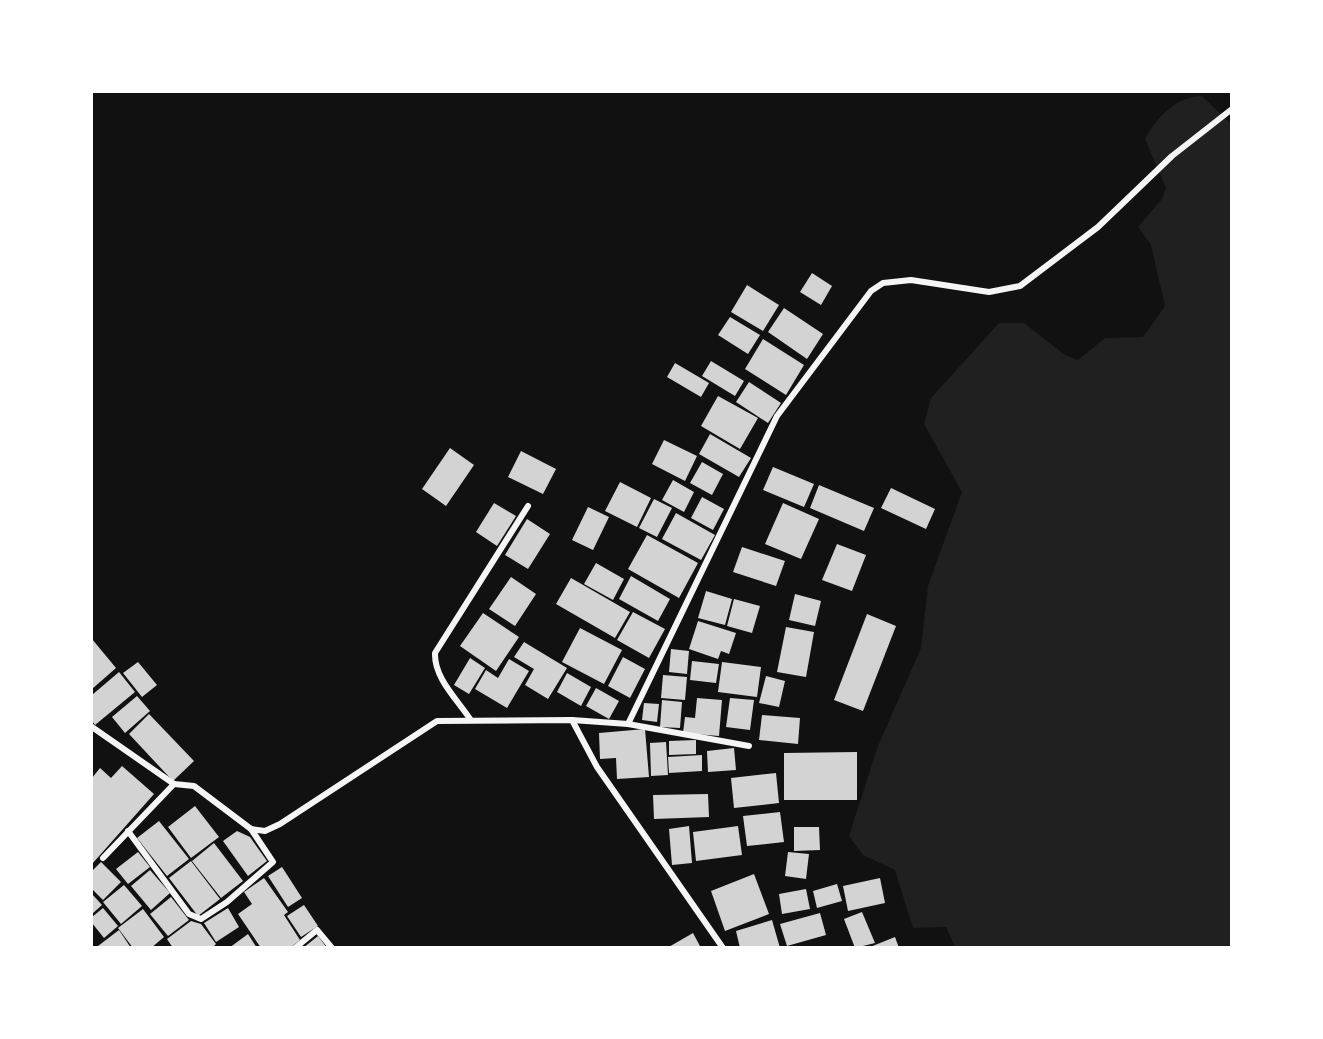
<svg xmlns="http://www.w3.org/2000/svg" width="1323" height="1039" viewBox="0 0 1323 1039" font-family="Merriweather,serif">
<rect width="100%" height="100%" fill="#111"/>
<path fill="#202020" d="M1202,96L1232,125L1231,947H955L946,927L913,928L895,870L863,855L849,836L878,746L921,648L928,586L962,492L924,424L931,398L999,323H1024L1065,355L1078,360L1105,338L1143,337L1165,306L1151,245L1138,227L1162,199L1166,188L1145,139C1157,117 1175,97 1202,96Z"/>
<g fill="#d3d3d3">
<path d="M812,273L832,286L821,305L800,292Z"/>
<path d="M747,285L779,305L763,331L731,312Z"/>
<path d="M784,308L823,334L807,359L768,332Z"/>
<path d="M730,317L760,335L748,354L718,335Z"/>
<path d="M763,339L804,365L786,395L745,369Z"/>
<path d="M711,361L744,381L735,396L702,376Z"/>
<path d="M675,363L709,383L701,397L667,377Z"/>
<path d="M749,382L781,403L768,423L736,402Z"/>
<path d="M718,396L758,418L740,449L701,426Z"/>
<path d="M710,434L751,458L739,477L699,454Z"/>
<path d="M664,440L697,456L685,481L652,464Z"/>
<path d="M450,448L474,465L446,506L422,489Z"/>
<path d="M521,451L556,469L543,494L508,477Z"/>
<path d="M702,462L723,474L712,495L690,483Z"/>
<path d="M773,467L814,484L804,507L763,490Z"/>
<path d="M673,480L694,492L684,512L662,500Z"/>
<path d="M620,482L651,498L637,527L605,511Z"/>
<path d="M819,485L874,508L864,531L810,508Z"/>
<path d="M891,488L935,509L926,529L881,508Z"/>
<path d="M702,497L724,509L713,530L691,518Z"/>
<path d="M654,499L672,508L657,537L639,528Z"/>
<path d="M494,503L516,516L497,546L476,532Z"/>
<path d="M783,503L819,519L801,559L765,544Z"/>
<path d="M588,507L609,517L593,550L572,540Z"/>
<path d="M676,513L715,535L701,560L662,539Z"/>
<path d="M527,519L550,534L528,569L505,555Z"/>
<path d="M647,535L698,563L679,598L628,569Z"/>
<path d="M837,544L866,555L852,591L822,580Z"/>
<path d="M742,547L785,561L776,586L733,572Z"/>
<path d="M596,563L624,579L613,600L584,584Z"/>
<path d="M631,576L670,599L658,621L619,599Z"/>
<path d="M511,577L536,594L515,626L489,609Z"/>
<path d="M571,578L630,612L615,638L556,604Z"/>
<path d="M706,591L732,599L725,625L698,618Z"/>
<path d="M795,594L821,601L815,626L789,620Z"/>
<path d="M734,599L760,606L752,633L727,626Z"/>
<path d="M633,612L665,629L649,658L617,640Z"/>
<path d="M483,613L519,637L496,671L460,646Z"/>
<path d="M867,614L896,626L863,711L834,700Z"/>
<path d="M698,621L736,633L729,654L721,651L718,659L689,649Z"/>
<path d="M786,627L814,632L806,677L777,672Z"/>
<path d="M580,628L622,650L604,684L562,662Z"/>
<path d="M92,639L116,668L92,689Z"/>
<path d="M524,642L567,668L548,699L525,685L534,669L514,657Z"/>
<path d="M671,649L689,651L687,674L669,672Z"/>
<path d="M623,657L645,669L630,698L608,686Z"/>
<path d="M470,658L485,668L469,694L454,685Z"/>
<path d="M509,659L529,671L507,708L475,689L486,670L498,678Z"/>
<path d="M692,661L719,664L716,683L690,680Z"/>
<path d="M138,662L157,685L142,697L123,673Z"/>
<path d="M722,662L761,667L757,697L718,692Z"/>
<path d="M119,672L135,692L95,725L92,721V695Z"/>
<path d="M567,673L591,687L581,706L557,692Z"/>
<path d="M663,675L687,677L685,700L661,698Z"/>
<path d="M766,676L785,681L779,707L759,703Z"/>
<path d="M596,688L619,701L609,719L586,706Z"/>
<path d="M137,696L150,711L125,733L112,717Z"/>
<path d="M697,698L722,700L719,736L683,733L685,717L695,718Z"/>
<path d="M730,698L754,700L750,730L726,727Z"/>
<path d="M662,700L682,702L680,728L660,727Z"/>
<path d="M644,703L659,704L657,722L642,720Z"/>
<path d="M149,714L194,761L173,781L129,734Z"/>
<path d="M762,715L800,718L798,744L759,740Z"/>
<path d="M645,729L649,777L617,779L616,758L600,759L599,733Z"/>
<path d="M696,740V754L669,755V741Z"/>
<path d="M666,742L668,775L651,776L650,743Z"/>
<path d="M734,748L736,770L708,772L707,751Z"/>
<path d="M857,752V800H784V753Z"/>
<path d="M702,755V771L669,773L668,757Z"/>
<path d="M122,766L154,794L92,864V778L100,768L111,778Z"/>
<path d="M776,773L779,803L734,808L731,778Z"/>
<path d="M708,794L709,817L654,819L653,795Z"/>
<path d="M195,806L219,837L191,858L168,827Z"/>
<path d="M780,812L784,842L747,846L743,816Z"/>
<path d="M159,821L189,859L167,876L137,838Z"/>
<path d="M689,826L692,863L672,865L669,829Z"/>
<path d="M738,826L742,855L696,861L693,832Z"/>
<path d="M794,827H819L820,850L794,851Z"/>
<path d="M237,831L250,837L267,861L248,876L223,841Z"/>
<path d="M214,843L243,881L221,898L192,861Z"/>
<path d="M138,852L150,867L128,884L116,869Z"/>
<path d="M788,852L809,854L806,879L785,876Z"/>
<path d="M191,861L220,899L198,916L169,878Z"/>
<path d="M101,862L121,882L103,900L92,889V871Z"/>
<path d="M282,867L302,898L288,907L268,876Z"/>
<path d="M150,870L170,893L151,910L131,886Z"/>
<path d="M754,874L769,914L725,931L711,891Z"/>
<path d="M264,878L288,912L284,915L300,940L290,948H261L238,914L252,904L244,892Z"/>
<path d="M880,878L885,903L848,911L843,886Z"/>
<path d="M837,884L842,901L817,908L813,891Z"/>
<path d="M124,885L142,906L121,924L103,902Z"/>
<path d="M806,889L810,909L782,914L779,894Z"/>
<path d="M92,894L102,905L92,914Z"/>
<path d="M171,897L189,920L168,936L150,914Z"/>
<path d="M304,905L318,926L301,937L287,916Z"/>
<path d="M103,908L118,926L104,938L92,923V917Z"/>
<path d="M228,908L239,927L216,942L204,923Z"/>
<path d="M143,909L164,937L151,948H133L118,928Z"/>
<path d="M862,912L875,943L855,948L844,919Z"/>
<path d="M820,913L826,935L787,946L780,924Z"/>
<path d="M772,920L780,948H740L736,931Z"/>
<path d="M191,921L201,924L216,944L212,948H173L167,939Z"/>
<path d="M119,930L131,948H99L98,946Z"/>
<path d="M693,933L701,948H667Z"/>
<path d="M248,934L257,948H229Z"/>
<path d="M318,936L327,948H303Z"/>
<path d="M895,937L899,948H870V947Z"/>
</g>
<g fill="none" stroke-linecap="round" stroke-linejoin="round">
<g stroke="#f5f5f5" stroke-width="6">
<path d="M470,719C457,699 434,678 435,653L528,506"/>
<path d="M572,720L628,724L777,416L871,291L883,283L911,280L989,292L1020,286L1098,227L1172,156L1232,109"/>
<path d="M628,724L749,746"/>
<path d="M92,727L174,784L194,786L251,829L265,831L280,824L437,721L572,720L597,767L723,948"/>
<path d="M128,831L189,914L201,919L227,902L273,862L251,829"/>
<path d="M103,858L174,784"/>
<path d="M295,948L317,930L332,948"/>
</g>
</g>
<rect width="1323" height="1039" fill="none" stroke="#ffffff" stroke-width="186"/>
</svg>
